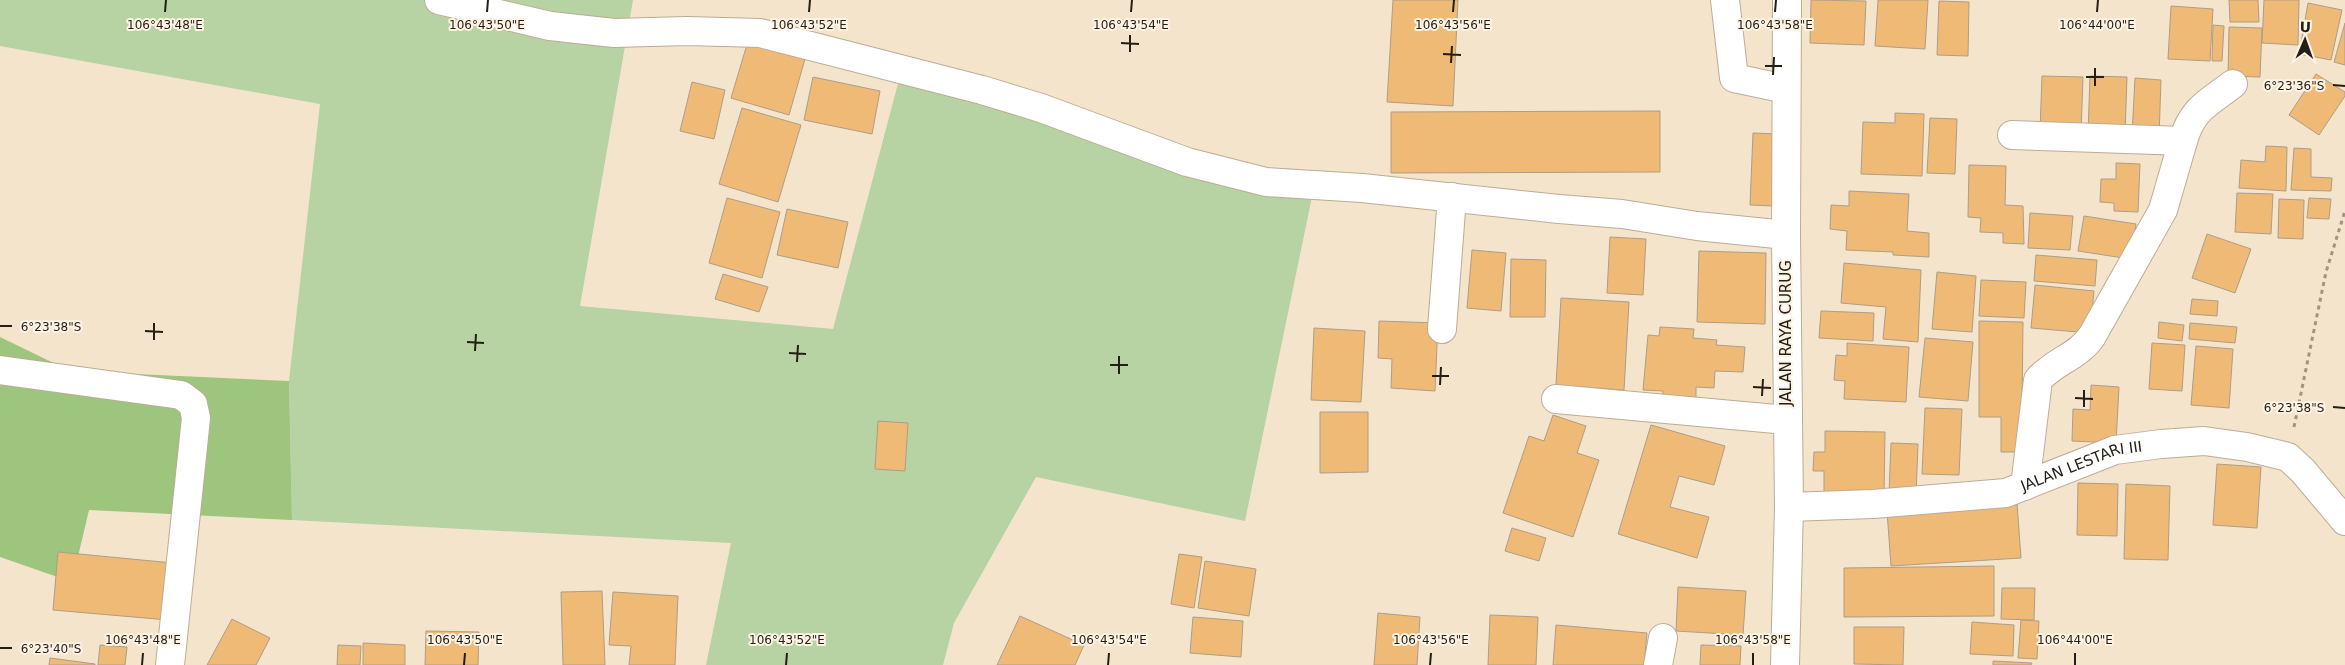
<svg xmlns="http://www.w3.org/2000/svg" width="2345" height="665" viewBox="0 0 2345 665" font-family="'DejaVu Sans',sans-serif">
<rect width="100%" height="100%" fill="#f5e4cc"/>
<path fill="#b7d2a3" d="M0,0H633L580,306L833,329L905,57L1314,187L1245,521L1036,477L954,623L943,665H706L731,543L292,520L289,381L320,104L0,46Z"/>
<path fill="#9dc57d" d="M0,337L70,371L289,381L292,520L89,510L72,582L0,557Z"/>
<g fill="#efba75" stroke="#ae9d87">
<path d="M1393,0H1458L1453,106L1387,102Z"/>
<path d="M1811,0L1866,1L1864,45L1810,43Z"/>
<path d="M1878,0H1928L1925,49L1875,46Z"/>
<path d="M2229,0H2258L2259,22H2230Z"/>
<path d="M2264,0H2299L2298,45L2262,43Z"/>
<path d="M1939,1L1969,2L1968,56L1937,55Z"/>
<path d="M2308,3L2342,10L2331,60L2299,54Z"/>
<path d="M2171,6L2213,9L2210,61L2168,59Z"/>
<path d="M2345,23V65L2334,62Z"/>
<path d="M2213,25L2224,26L2222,61H2212Z"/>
<path d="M2229,27L2262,28L2260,77L2228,76Z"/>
<path d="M748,41L805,59L789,115L731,98Z"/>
<path d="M2316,74L2345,92V96L2319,135L2289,115Z"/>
<path d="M2042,76L2083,77L2081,133L2040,131Z"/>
<path d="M2090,76L2127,77L2125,134L2088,133Z"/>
<path d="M813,77L880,91L872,134L804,120Z"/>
<path d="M2135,78L2161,80L2159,137L2132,135Z"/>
<path d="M692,82L725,90L714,139L680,131Z"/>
<path d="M742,108L801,125L778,202L719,184Z"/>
<path d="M1660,111V172L1391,173V112Z"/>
<path d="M1895,113L1924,114L1922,176L1861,174L1863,122L1895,123Z"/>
<path d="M1930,118L1957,119L1955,174L1927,173Z"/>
<path d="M1753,133L1776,134L1774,206L1750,205Z"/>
<path d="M2266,146L2287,147L2286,191L2239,188L2241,160L2265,162Z"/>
<path d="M2294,148L2311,149V177L2332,178L2331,191L2291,190Z"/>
<path d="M2116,163L2140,164L2138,212L2114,211V203L2100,202L2101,179H2116Z"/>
<path d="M1969,165L2006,166L2005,205L2023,206L2024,244L2003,243V233L1980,232L1981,218L1968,217Z"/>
<path d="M1849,191L1909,194L1907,231L1929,233V257L1893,255V252L1846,250L1847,231L1830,229L1831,205L1849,206Z"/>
<path d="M2237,193L2273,194L2271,234L2235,232Z"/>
<path d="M727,198L780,212L762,278L709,263Z"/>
<path d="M2309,198L2331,199L2329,219L2307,218Z"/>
<path d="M2279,199L2304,200L2303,239L2278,238Z"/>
<path d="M787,209L848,222L838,268L777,255Z"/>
<path d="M2030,213L2073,216L2070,250L2028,248Z"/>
<path d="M2084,216L2136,224L2130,259L2078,251Z"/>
<path d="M2207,234L2251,249L2235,293L2192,278Z"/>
<path d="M1610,237L1646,239L1643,295L1607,293Z"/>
<path d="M1472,250L1506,253L1501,311L1467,308Z"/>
<path d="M1699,251L1766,253L1765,324L1697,322Z"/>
<path d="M2036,255L2097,260L2095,286L2034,281Z"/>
<path d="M1511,259L1546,260L1545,317H1510Z"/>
<path d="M1844,263L1921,270L1918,342L1883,339L1886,307L1841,303Z"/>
<path d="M1937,272L1976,276L1972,332L1932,329Z"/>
<path d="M723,274L768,287L759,312L715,299Z"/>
<path d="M1981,280L2026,282L2024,318L1979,316Z"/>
<path d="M2035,285L2094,291L2090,333L2031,328Z"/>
<path d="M1561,298L1629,302L1624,390L1556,385Z"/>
<path d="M2192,299L2218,301L2217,316L2190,314Z"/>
<path d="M1821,311L1874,313L1873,341L1819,338Z"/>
<path d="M1379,321L1438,323L1435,391L1391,388L1392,359L1378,358Z"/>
<path d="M1979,321L2023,322L2022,408L2028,452H2001V417H1979Z"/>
<path d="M2159,322L2184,325L2182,341L2158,338Z"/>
<path d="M2190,323L2237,327L2235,343L2189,339Z"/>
<path d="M1660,327L1694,329L1693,338L1717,340L1716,345L1745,347L1743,372L1715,371L1714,388L1696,387V405L1662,404L1663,391L1643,390L1648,335L1659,336Z"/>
<path d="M1314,328L1365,331L1361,402L1311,400Z"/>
<path d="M1925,338L1973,342L1968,401L1919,397Z"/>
<path d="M1847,343L1909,347L1906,402L1844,399L1845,381L1834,380L1836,355L1847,356Z"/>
<path d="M2152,343L2185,345L2182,391L2149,389Z"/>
<path d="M2196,346L2233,349L2229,408L2191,405Z"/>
<path d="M2091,385L2119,387L2116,443L2072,441L2073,409L2090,410Z"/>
<path d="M1925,408L1962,409L1959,475L1922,474Z"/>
<path d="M1320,412H1368V472L1320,473Z"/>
<path d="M1553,415L1586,426L1577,453L1599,460L1573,537L1503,513L1529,436L1544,441Z"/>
<path d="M878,421L908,423L905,471L875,469Z"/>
<path d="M1651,425L1725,446L1714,485L1679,476L1670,507L1709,517L1697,558L1618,534Z"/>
<path d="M1825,431L1885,432L1884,495L1824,494V471H1813L1814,452H1825Z"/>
<path d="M1891,443L1918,444L1916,496L1889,494Z"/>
<path d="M2217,464L2261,467L2257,528L2213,525Z"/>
<path d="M2078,483L2118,484L2117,536L2077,535Z"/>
<path d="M2126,484L2170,486L2168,560L2124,559Z"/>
<path d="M2017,503L2021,558L1891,566L1887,511Z"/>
<path d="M1512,528L1546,538L1539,561L1505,551Z"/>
<path d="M58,552L173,563L168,620L53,610Z"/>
<path d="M1179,554L1202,557L1194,608L1171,604Z"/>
<path d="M1205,561L1256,569L1249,616L1198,608Z"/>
<path d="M1994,566V616L1844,617V568Z"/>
<path d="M1678,587L1746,591L1743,635L1676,631Z"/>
<path d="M2002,588H2035L2034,620L2001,619Z"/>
<path d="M602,591L605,665H563L561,592Z"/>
<path d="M613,592L678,596L675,665H629L631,646L609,645Z"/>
<path d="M1378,613L1420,617L1417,665H1374Z"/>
<path d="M1490,615L1538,617L1536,665H1488Z"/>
<path d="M1020,616L1084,645L1075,665H997Z"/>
<path d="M1193,617L1243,621L1241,657L1190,653Z"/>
<path d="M232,619L270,638L256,665H207Z"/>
<path d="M2021,620L2039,621L2037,659L2018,658Z"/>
<path d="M1972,622L2014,625L2013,656L1970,654Z"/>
<path d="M1556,625L1647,633L1644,665H1553Z"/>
<path d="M1854,627H1904L1903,665L1854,664Z"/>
<path d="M426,631L479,632L478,665H425Z"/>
<path d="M363,643L405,645V665H363Z"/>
<path d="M100,645L127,647L125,665H98Z"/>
<path d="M338,645L361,646L360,665H337Z"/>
<path d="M1701,645L1741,646L1740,665H1700Z"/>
<path d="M50,658L95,664V665H49Z"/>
<path d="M1993,661L2032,663L2031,665H1993Z"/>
</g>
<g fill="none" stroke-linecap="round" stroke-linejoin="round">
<g stroke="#bcac96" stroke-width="30">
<g id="minor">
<path d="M439,0L550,26L614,33L687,31L760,33L982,90L1041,108L1187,162L1266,182L1362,188L1559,209L1622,214L1697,226L1786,235"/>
<path d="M1725,0L1734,78L1786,89"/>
<path d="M2012,135L2183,141L2163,210L2092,336C2079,356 2053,362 2038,380L2025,486"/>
<path d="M2183,141C2192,109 2208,103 2233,84"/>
<path d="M1442,329L1452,197"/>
<path d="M0,370L181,395L193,404L196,418L170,665"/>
<path d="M1556,399L1787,420"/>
<path d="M1658,665L1663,638"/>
</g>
</g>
<g stroke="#bcac96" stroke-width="30">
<g id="tertiary">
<path id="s1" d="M1789,507L1873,504L2006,493L2115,450L2161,444L2204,441L2247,447L2288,457L2303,471L2345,521"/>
</g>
</g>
<g stroke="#bcac96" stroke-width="30">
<path id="secondary" d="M1785,665L1789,507L1786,235L1787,0"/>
</g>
<path stroke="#a09482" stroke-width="3" stroke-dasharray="4 4" stroke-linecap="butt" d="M2294,427L2326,272L2345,211"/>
<use href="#minor" stroke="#fff" stroke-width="28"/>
<use href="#tertiary" stroke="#fff" stroke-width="28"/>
<use href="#secondary" stroke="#fff" stroke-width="28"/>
</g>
<path fill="none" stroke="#241e15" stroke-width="2" d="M165,12L166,0M487,12L488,0M809,12L810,0M1131,12L1132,0M1453,12L1454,0M1775,12L1776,0M2097,12L2098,0M1121,43L1139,44M1130,52V35M1443,54L1461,55M1451,63L1452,46M1765,66H1782M1773,75L1774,57M2086,77H2104M2333,85L2345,86M2095,86V68M0,326H12M145,331L163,332M154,340V323M467,342L484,343M475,351L476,334M789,353L806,354M797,362L798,345M1110,365H1128M1119,374V356M1432,376H1449M1440,385L1441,367M1753,387L1771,388M1762,396L1763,379M2075,398L2093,399M2084,407V390M2333,407L2345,408M0,648H12M142,665L143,653M464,665L465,653M786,665L787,653M1108,665L1109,653M1430,665L1431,653M1753,665V653M2075,665V653"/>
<g text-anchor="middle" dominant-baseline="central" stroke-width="4" stroke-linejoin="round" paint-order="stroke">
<g font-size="15" fill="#241e15" stroke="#fdf3e4">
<text transform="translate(1786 333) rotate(-90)">JALAN RAYA CURUG</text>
<text stroke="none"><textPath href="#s1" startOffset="298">JALAN LESTARI III</textPath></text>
</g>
</g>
<g font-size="12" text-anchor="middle" fill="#241e15" stroke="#fdf3e4" stroke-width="4" stroke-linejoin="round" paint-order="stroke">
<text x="165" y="29">106°43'48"E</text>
<text x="487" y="29">106°43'50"E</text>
<text x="809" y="29">106°43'52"E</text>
<text x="1131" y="29">106°43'54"E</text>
<text x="1453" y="29">106°43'56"E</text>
<text x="1775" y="29">106°43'58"E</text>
<text x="2097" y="29">106°44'00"E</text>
<text x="2294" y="90">6°23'36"S</text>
<text x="51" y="331">6°23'38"S</text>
<text x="2294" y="412">6°23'38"S</text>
<text x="143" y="644">106°43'48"E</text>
<text x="465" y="644">106°43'50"E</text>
<text x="787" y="644">106°43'52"E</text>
<text x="1109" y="644">106°43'54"E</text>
<text x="1431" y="644">106°43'56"E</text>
<text x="1753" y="644">106°43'58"E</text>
<text x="2075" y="644">106°44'00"E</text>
<text x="51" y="653">6°23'40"S</text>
</g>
<g transform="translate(2305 40) rotate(2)" stroke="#fdf3e4" stroke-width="4" paint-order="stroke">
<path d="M0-4L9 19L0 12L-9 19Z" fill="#241e15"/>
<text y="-8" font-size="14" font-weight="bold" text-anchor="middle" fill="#241e15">U</text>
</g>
</svg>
